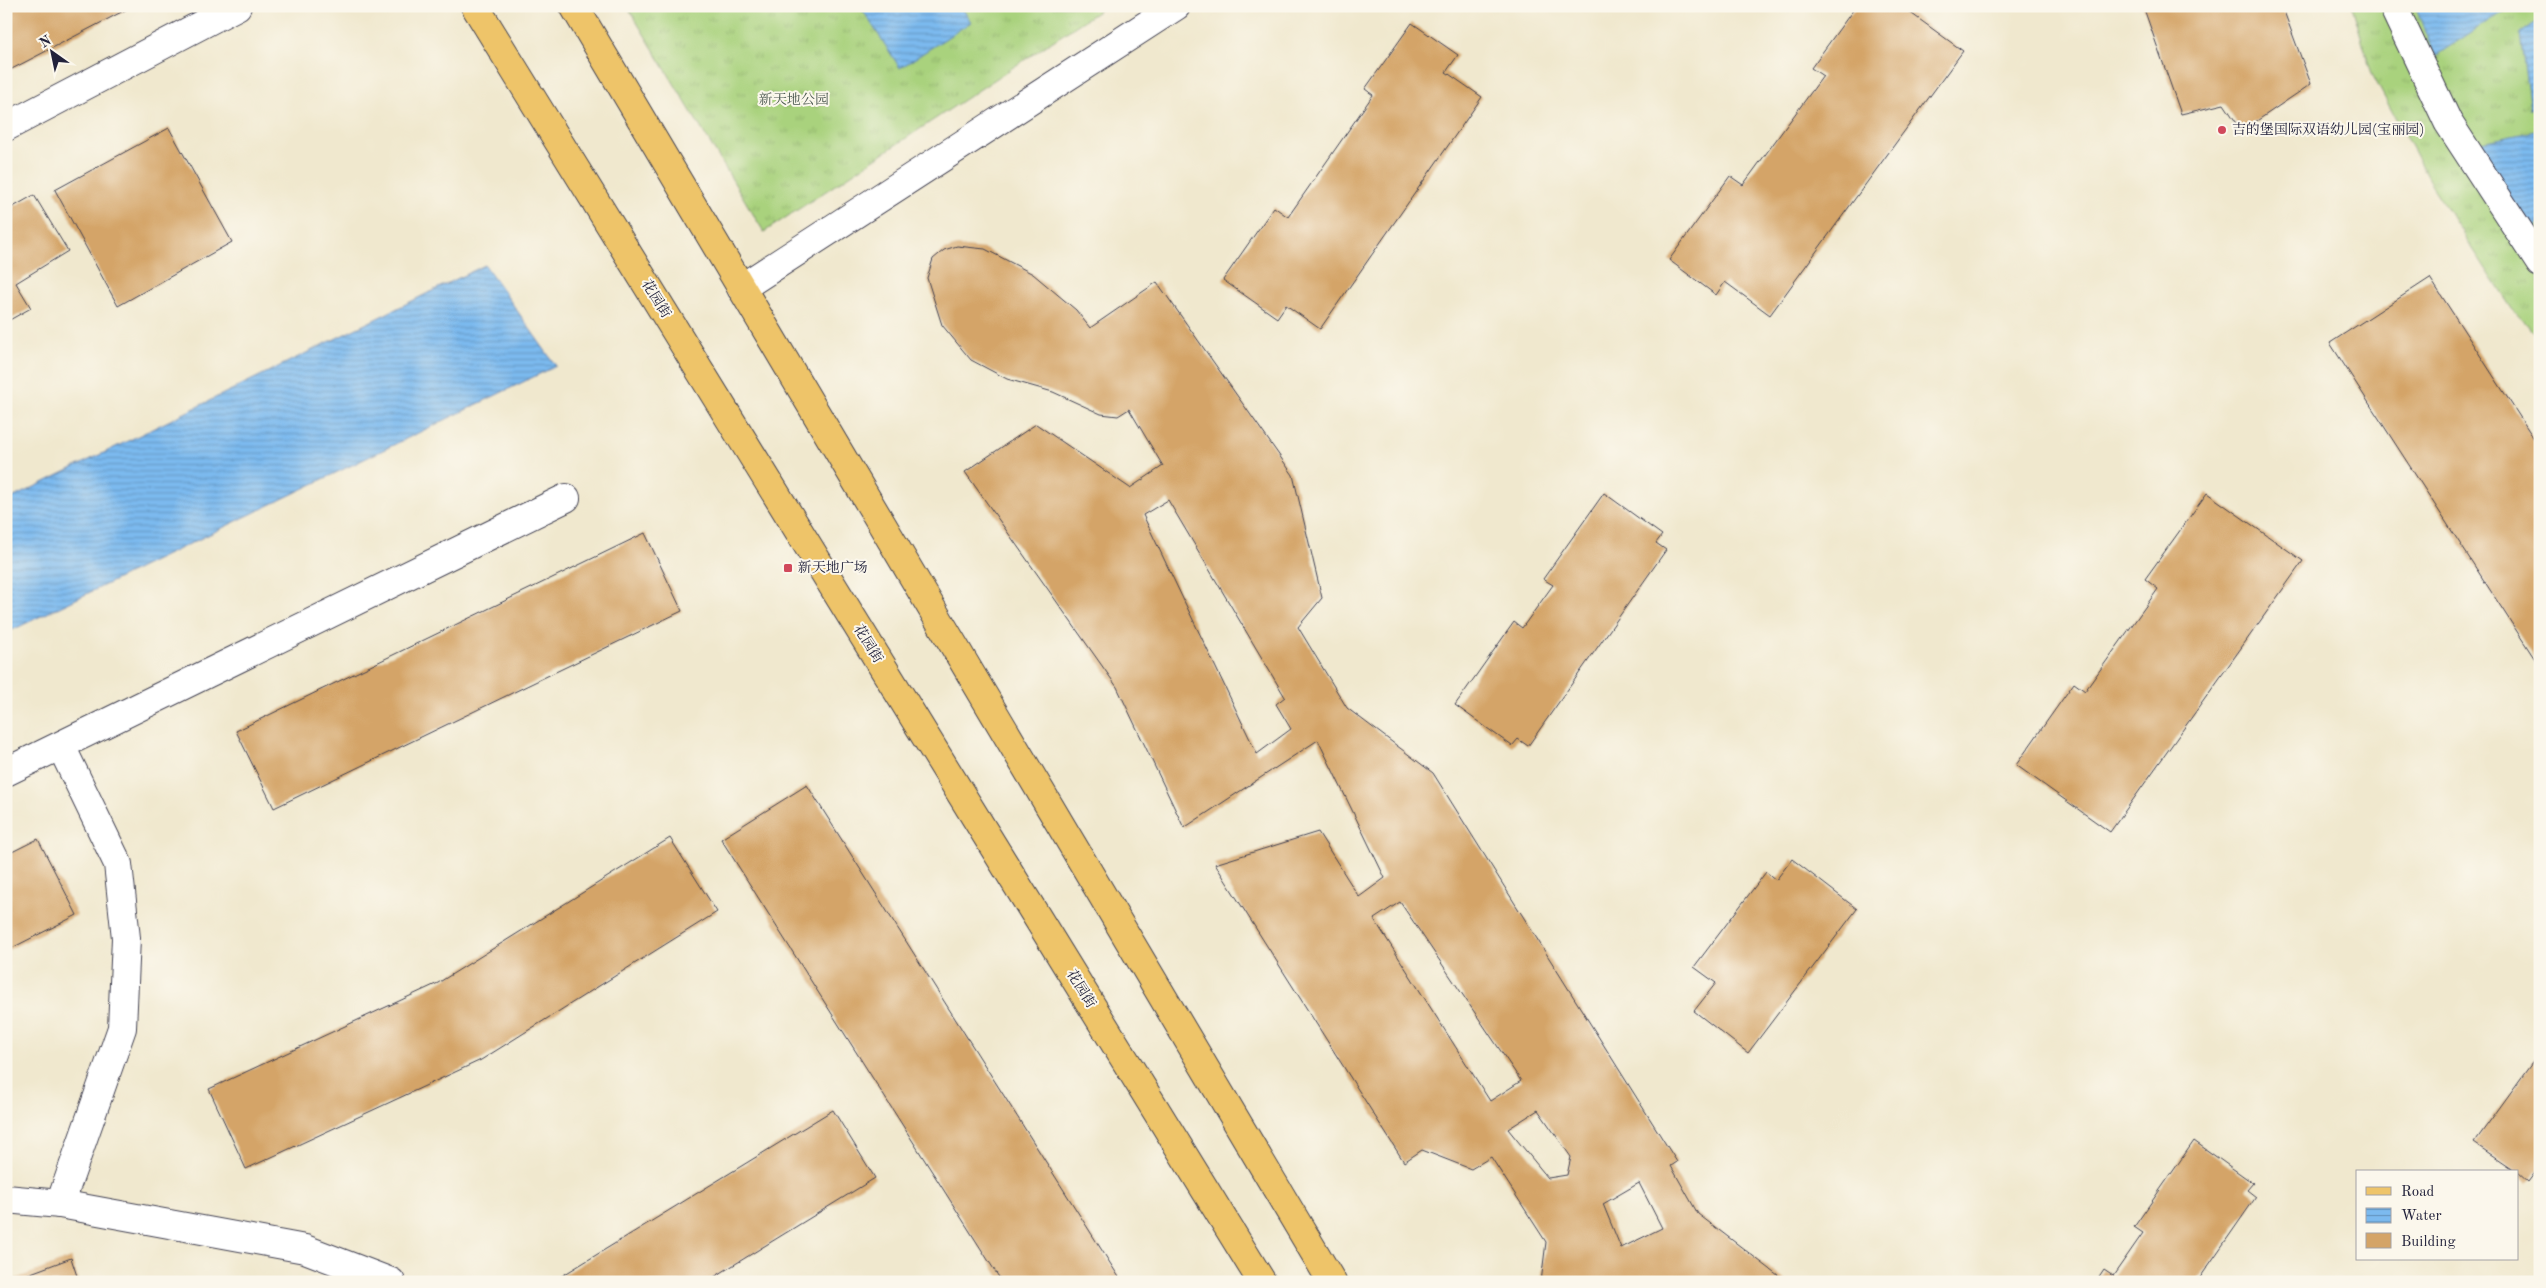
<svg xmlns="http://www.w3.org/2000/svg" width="2546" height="1288" viewBox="0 0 2546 1288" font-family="'Old Standard TT','Noto Serif SC',serif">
<defs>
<pattern id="grass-tufts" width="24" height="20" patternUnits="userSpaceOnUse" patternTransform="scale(1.25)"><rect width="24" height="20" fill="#a9d27d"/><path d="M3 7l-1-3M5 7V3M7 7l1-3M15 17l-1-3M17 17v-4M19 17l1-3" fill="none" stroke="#91b46d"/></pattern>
<pattern id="water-rules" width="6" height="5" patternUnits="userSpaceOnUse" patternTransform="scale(1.25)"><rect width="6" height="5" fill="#7cbaef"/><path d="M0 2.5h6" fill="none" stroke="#6597c3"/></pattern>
</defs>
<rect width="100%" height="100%" fill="#fbf7ec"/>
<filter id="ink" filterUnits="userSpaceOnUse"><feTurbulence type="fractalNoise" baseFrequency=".02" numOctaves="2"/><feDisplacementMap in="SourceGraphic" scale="10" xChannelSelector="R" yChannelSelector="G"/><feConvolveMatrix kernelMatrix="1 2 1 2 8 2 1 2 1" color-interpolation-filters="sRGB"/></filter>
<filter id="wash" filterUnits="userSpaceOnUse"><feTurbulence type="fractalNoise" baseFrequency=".0096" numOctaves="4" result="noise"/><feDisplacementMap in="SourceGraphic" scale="20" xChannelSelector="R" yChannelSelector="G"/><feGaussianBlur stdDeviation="1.12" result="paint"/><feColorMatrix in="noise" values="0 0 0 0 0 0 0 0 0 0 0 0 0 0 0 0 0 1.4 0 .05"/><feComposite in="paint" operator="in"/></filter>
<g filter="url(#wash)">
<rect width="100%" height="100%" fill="#f0e8ce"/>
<g fill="url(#grass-tufts)" stroke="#667a5c">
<path d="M627,6H1106L764,232Z"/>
<path d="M2352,6H2540V338L2512,309L2432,186L2372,74Z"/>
</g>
<g fill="url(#water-rules)" stroke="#4f6e95">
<path d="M860,6H961L971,22L900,68Z"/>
<path d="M2415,6H2511L2435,56Z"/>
<path d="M2540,19V108L2530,110L2520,34Z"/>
<path d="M2540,130V223L2531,231L2473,144Z"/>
<path d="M485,265L556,366L6,633V501Z"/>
</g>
<g id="blocks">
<g fill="#d4a467" fill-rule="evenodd">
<path d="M6,6H133L6,72Z"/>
<path d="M1856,6H1901L1963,51L1770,315L1725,282L1716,295L1669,260L1730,176L1743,185L1823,76L1811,68Z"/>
<path d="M2143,6H2282L2311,84L2242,131L2224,104L2181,114Z"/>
<path d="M1412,23L1458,55L1446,72L1482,97L1320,329L1286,305L1277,318L1223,280L1274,207L1288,217L1373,95L1365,89Z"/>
<path d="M169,128L232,242L118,306L55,190Z"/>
<path d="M34,195L68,251L16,283L31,308L6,322V211Z"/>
<path d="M957,246L985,249L1033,274L1076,310L1090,328L1157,282L1293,475L1322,598L1298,627L1347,708L1433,773L1677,1162L1671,1166L1698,1214L1787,1282H1541L1546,1242L1491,1157L1471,1169L1422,1150L1404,1162L1215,864L1318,832L1359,897L1385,878L1318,740L1184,828L1117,687L965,472L1036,424L1130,488L1163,466L1129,409L1118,416L1101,414L1053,392L1007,379L971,360L942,325L927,278L933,259L944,250ZM1168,500L1285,697L1276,704L1291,729L1257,754L1143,515ZM1400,902L1521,1081L1490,1101L1374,919ZM1538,1110L1571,1157L1567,1175L1548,1178L1508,1129ZM1639,1183L1662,1228L1621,1248L1603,1204Z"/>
<path d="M2430,278L2540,448V667L2330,343Z"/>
<path d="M1604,493L1662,535L1656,543L1666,550L1528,746L1518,739L1512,746L1455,705L1514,622L1522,628L1553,585L1543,579Z"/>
<path d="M2207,493L2303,561L2110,832L2016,765L2074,683L2085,691L2158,589L2145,579Z"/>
<path d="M645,533L682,611L274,808L236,731Z"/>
<path d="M807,785L1122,1282H1002L721,839Z"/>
<path d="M670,838L717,912L481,1060L246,1169L209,1089L438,983Z"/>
<path d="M38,839L77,915L6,951V855Z"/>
<path d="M1792,859L1857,909L1748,1053L1694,1011L1716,983L1694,967L1766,872L1776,880Z"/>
<path d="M2540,1052V1172L2537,1170L2528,1182L2517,1172L2474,1143Z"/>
<path d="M833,1110L875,1178L706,1282H552Z"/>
<path d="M2194,1141L2253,1183L2247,1190L2256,1197L2197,1282H2096L2104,1270L2113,1276L2143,1233L2134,1227Z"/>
<path d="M71,1258L79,1282H7Z"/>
</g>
</g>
</g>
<g filter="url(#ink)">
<use href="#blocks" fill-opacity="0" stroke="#414051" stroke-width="1"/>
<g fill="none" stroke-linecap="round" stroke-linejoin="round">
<g stroke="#414051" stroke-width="30">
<g id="minor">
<path d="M2393,6L2448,122L2540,263"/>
<path d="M6,127L237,6"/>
<path d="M741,288L1176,6"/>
<path d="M6,772L566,498"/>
<path d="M6,1199L60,1204L305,1249L391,1282"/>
<path d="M60,1204L122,1028L126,938L118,864L61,746"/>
</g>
</g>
<g stroke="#414051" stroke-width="30">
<g id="major">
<path d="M475,6L1262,1282"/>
<path d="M574,6L1332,1282"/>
</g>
</g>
<use href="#minor" stroke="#fff" stroke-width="28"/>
<use href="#major" stroke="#eec469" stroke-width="28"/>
</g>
</g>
<g fill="#d1495b" stroke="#fbf7ec" stroke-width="2">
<circle cx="2222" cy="130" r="5"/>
<rect x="783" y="563" width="10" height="10" rx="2.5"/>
</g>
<g text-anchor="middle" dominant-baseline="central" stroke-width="4" stroke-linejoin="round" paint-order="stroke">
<g font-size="14" fill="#4a574f" stroke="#fbf7ec">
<text x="794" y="100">新天地公园</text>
</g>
<g font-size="14" fill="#22223b" stroke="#fbf7ec" text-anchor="start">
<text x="2232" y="130">吉的堡国际双语幼儿园(宝丽园)</text>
<text x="798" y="568">新天地广场</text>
</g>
<g font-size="14" fill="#22223b" stroke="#fbf7ec">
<text transform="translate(656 299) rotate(58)">花园街</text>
<text transform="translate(868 644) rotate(58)">花园街</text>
<text transform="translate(1081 989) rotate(58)">花园街</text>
</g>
</g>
<rect width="2546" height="1288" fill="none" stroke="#fbf7ec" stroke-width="25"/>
<rect x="2356" y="1170" width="162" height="90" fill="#fbf7ec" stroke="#a4a2a5"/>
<rect x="2366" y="1187" width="25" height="8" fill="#eec469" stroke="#a4a2a5"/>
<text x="2401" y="1196" font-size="15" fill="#22223b">Road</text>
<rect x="2366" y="1208" width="25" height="15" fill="url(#water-rules)" stroke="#a4a2a5"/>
<text x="2401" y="1220" font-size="15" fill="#22223b">Water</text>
<rect x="2366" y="1233" width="25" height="15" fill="#d4a467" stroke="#a4a2a5"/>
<text x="2401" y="1246" font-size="15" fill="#22223b">Building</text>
<g transform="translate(52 52) rotate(327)" stroke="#fbf7ec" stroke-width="4" paint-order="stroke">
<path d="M0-4L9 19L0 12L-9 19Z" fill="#22223b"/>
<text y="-8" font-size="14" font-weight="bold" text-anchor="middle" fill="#22223b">N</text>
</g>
</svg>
